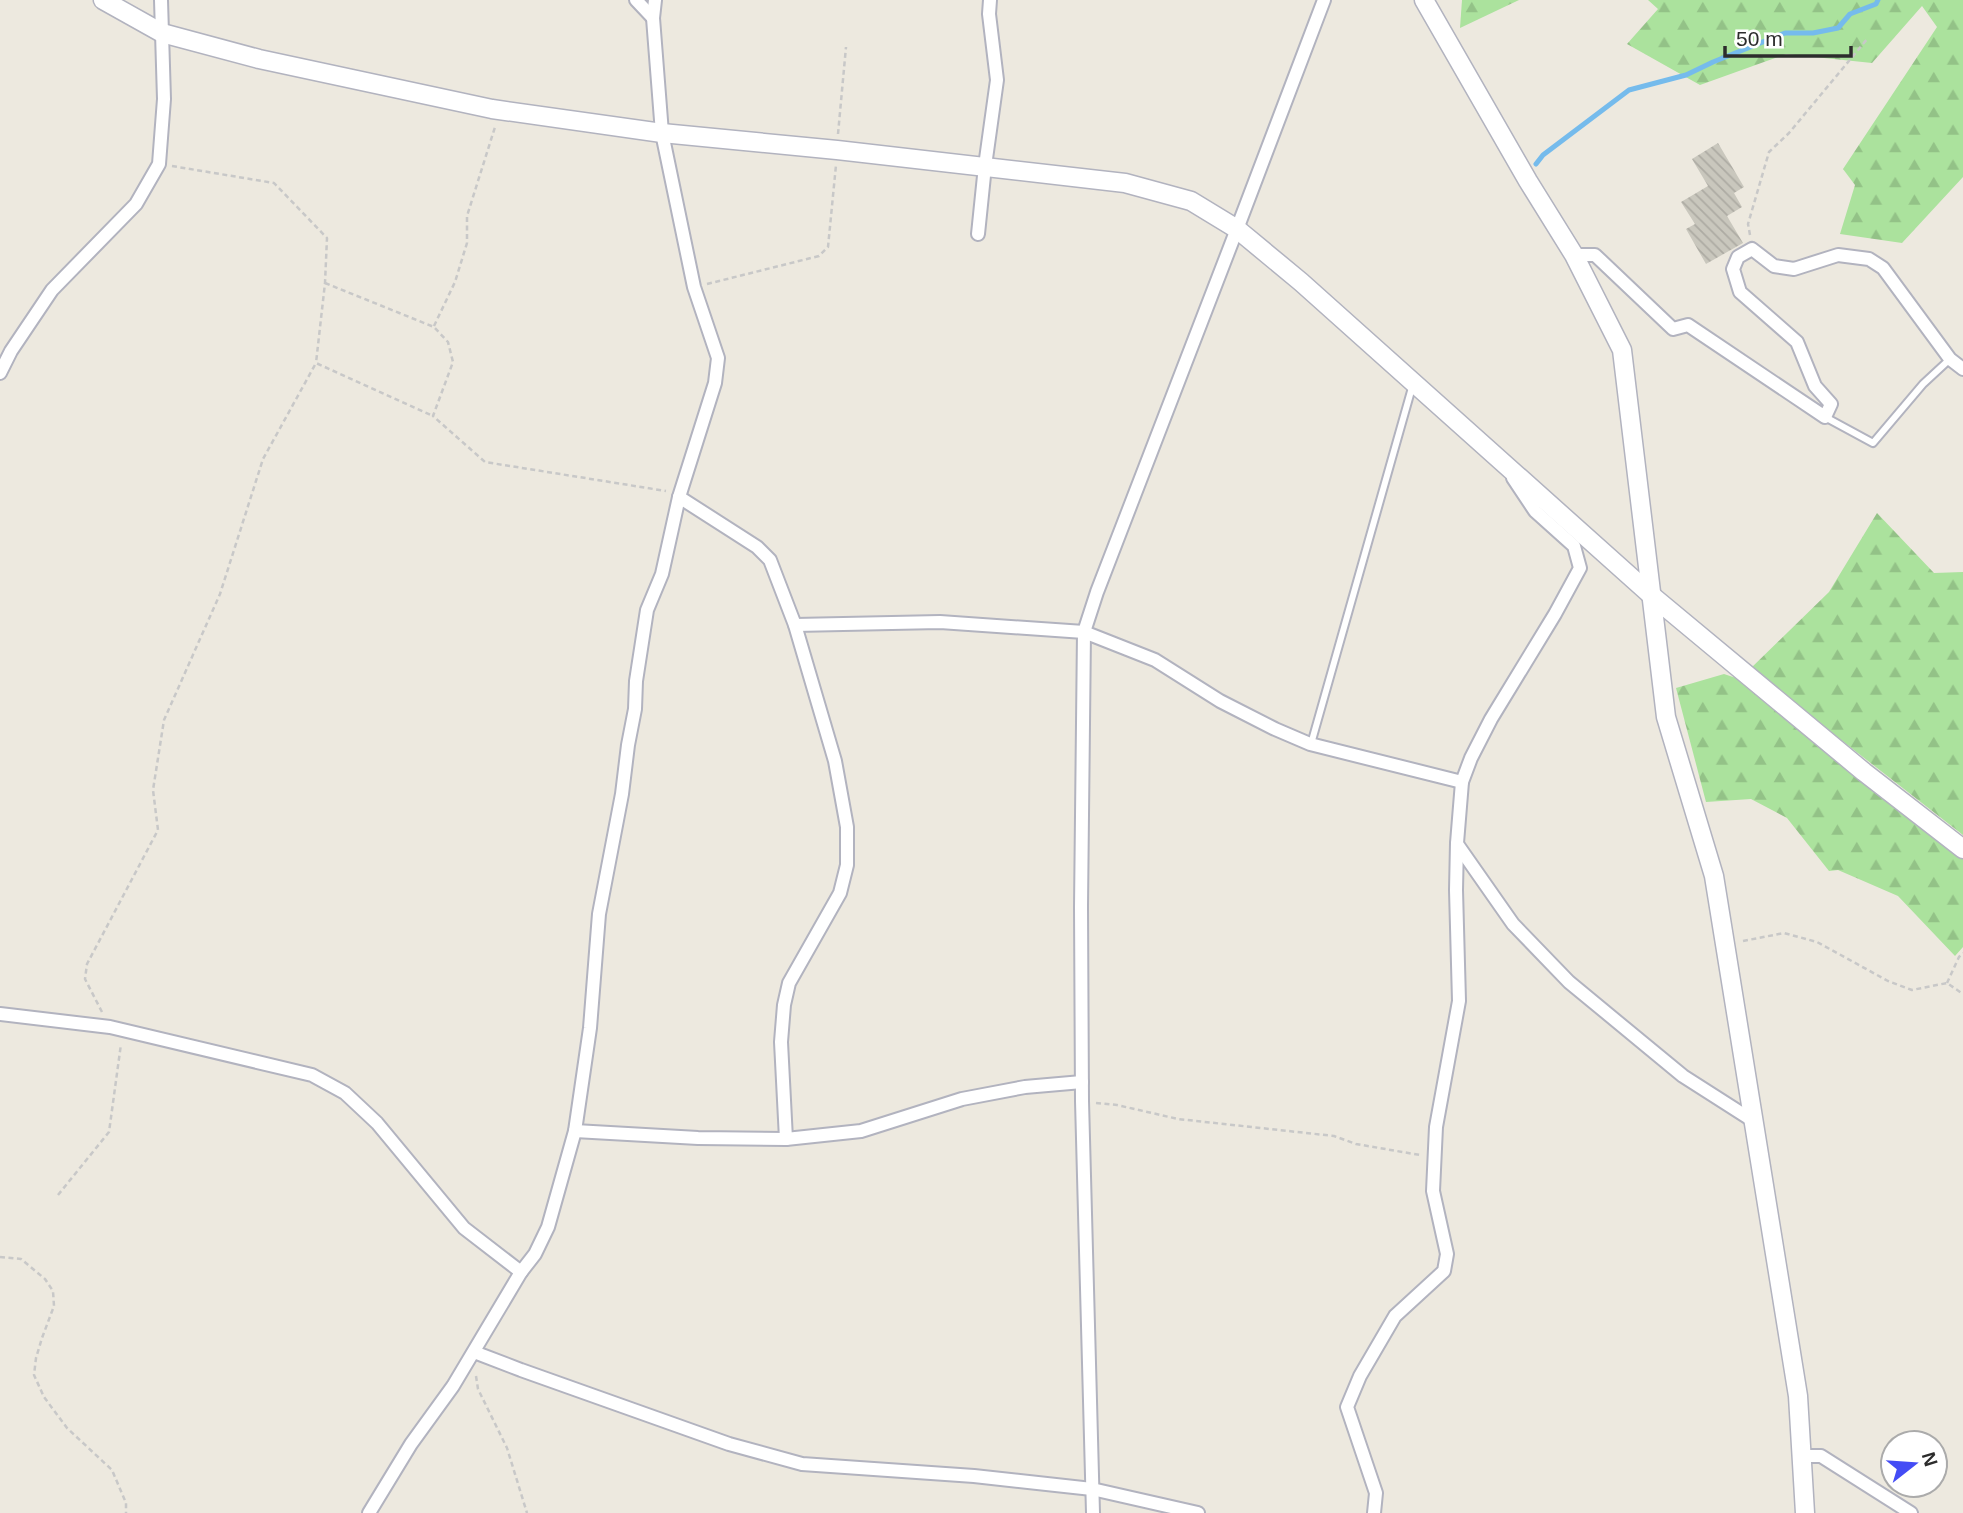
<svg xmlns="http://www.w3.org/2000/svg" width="1963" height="1513" viewBox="0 0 1963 1513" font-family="Helvetica,sans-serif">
<defs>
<pattern id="forest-firs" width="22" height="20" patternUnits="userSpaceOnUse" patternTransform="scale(1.75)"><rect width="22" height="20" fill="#abe29d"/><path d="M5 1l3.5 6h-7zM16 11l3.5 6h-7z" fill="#93c287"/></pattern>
<pattern id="building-back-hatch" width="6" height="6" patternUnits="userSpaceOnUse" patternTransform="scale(1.75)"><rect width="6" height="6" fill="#c9c7bd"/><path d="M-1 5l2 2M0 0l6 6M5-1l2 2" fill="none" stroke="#adaba3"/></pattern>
</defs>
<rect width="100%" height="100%" fill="#ede9df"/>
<g fill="url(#forest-firs)">
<path d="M1462,0H1519L1460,28Z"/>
<path d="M1648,0H1963V177L1902,243L1840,234L1855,185L1843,169L1937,27L1922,6L1872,63L1786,54L1700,85L1627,44L1658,9Z"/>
<path d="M1877,513L1934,573L1963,572V835L1750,669L1829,592Z"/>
<path d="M1724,674L1742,680L1833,759L1963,857V947L1955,956L1898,896L1838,870L1829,871L1787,818L1751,799L1706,802L1676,688Z"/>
</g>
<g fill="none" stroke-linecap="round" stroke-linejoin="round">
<path stroke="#75bbec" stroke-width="5" d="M1536,164L1543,155L1629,90L1686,75L1713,62L1785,33H1813L1838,28L1850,14L1876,4L1878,0"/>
</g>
<path fill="url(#building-back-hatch)" d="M1718,143L1744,187L1734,193L1742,207L1727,216L1743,243L1706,264L1686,229L1695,224L1681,202L1708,186L1692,159Z"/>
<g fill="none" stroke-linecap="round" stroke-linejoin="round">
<g stroke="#b2b3bf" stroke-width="10">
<g id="lane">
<path d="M1825,417L1873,443L1923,384L1950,359"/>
<path d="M1311,744L1413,384"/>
</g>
</g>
<g stroke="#b2b3bf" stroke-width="16">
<g id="street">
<path d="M636,0L653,18"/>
<path d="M978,234L985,166L997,80L989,14L990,0"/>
<path d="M1574,255H1595L1673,329L1688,325L1825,417L1831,404L1815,386L1797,342L1740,292L1733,269L1738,257L1752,249L1774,266L1794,269L1838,255L1869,259L1883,268L1950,359L1963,369"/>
<path d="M0,373L11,351L52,290L136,204L159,164L164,99L161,0"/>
<path d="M679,497L757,547L770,560L795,625L835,761L847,827V865L840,893L789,983L784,1005L781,1042L786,1139"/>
<path d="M795,625L940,622L1084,632L1155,660L1220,701L1275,729L1310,744L1462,782"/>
<path d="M1457,844L1513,924L1569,982L1683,1076L1755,1122"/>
<path d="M0,1014L110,1027L312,1075L345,1093L377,1123L464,1228L521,1272"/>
<path d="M575,1131L698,1138L786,1139L861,1131L962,1099L1025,1087L1082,1082"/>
<path d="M474,1352L521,1370L729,1444L802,1464L974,1476L1092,1489L1198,1513"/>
<path d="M1802,1456H1821L1911,1513"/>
<path d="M369,1513L411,1444L453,1386L521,1272L535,1254L548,1227L575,1131L590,1028L599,914L622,794L628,745L635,709L636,681L647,610L662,574L679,497L715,383L718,358L694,287L662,133L653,18L655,0"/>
<path d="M1093,1513L1082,1101L1081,907L1084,632L1097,592L1237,229L1324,0"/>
<path d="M1374,1513L1376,1493L1347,1407L1360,1376L1395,1316L1444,1271L1447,1254L1433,1191L1436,1127L1459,1001L1456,890L1457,843L1462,782L1471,758L1491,719L1555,614L1580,568L1574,546L1535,511L1513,478"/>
</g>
</g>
<g stroke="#b2b3bf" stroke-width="21">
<g id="secondary">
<path d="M103,0L162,33L259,59L492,109L662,133L837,150L1125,183L1191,201L1237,229L1301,282L1651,595L1864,772L1963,849"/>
<path d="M1424,0L1528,181L1574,255L1622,350L1666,717L1714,876L1798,1396L1805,1513"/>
</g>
</g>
<g stroke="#c8c8c8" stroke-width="2.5" stroke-dasharray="5 3.5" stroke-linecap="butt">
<path d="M838,134L846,47"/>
<path d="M172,166L274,183L327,238L325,283L316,363"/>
<path d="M1750,235L1748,224L1769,152L1789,133L1868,38"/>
<path d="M325,283L434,327L448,342L453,362L433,416L485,462L666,491"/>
<path d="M707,284L819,256L828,247L836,165"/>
<path d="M434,326L455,282L467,243V216L495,127"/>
<path d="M1743,941L1784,933L1817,942L1888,981L1912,990L1947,983L1963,994"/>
<path d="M1947,983L1959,957L1963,953"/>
<path d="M102,1012L85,979L87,964L158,830L153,790L164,720L220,594L263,459L316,363L433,416"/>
<path d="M1096,1103L1117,1105L1178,1119L1334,1136L1356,1144L1420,1155"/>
<path d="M58,1195L109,1132L121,1044"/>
<path d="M0,1257L21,1259L45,1279L53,1291L54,1306L42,1338L36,1358L34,1375L44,1397L67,1428L112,1470L126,1503V1513"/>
<path d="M476,1376L478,1389L507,1448L527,1513"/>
</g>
<use href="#lane" stroke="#fff" stroke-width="6"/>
<use href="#street" stroke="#fff" stroke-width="12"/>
<use href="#secondary" stroke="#fff" stroke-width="18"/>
</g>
<g transform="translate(1914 1464) rotate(73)"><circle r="33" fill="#ffffff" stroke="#ababab" stroke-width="2"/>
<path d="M0-5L12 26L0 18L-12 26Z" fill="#444cf5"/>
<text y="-10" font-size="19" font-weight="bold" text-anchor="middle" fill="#2c2c2c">N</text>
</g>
<path d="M1725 46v10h126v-10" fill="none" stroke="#2c2c2c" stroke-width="3.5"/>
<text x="1736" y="46" font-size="21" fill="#2c2c2c" stroke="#ffffff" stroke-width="5" paint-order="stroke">50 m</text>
</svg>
